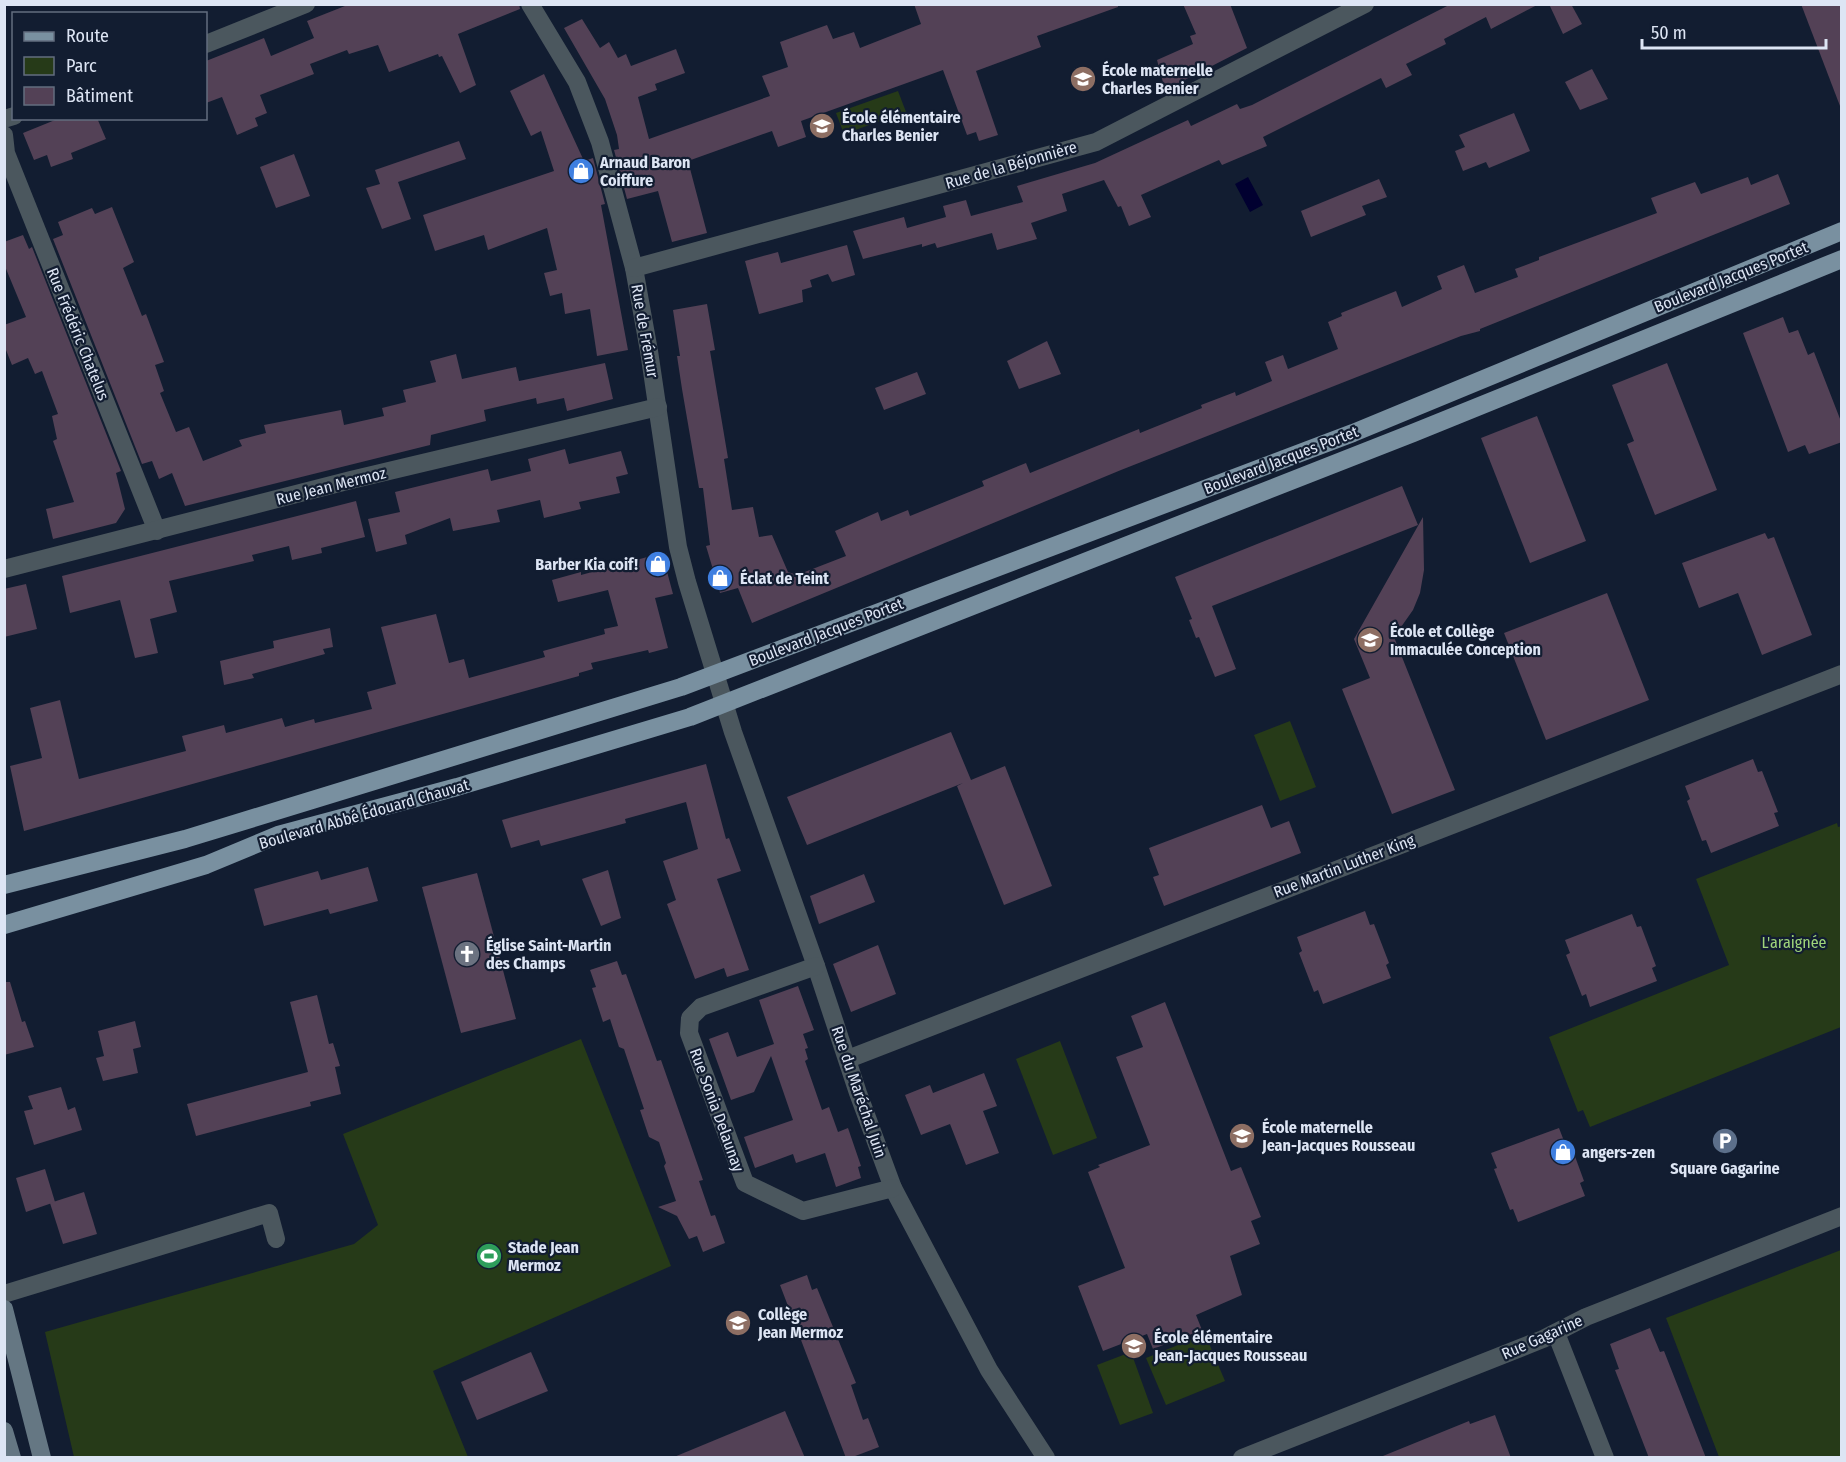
<svg xmlns="http://www.w3.org/2000/svg" width="1846" height="1462" viewBox="0 0 1846 1462" font-family="'Fira Sans Condensed',sans-serif">
<rect width="100%" height="100%" fill="#121d31"/>
<g fill="#263a18">
<path d="M898,91L906,112L844,134L836,113Z"/>
<path d="M1290,721L1316,787L1280,801L1254,735Z"/>
<path d="M1837,823L1838,827L1842,826L1841,1027L1590,1127L1583,1110L1578,1112L1549,1037L1729,965L1696,879Z"/>
<path d="M581,1039L671,1266L433,1371L468,1457H74L45,1332L354,1244L378,1225L343,1134Z"/>
<path d="M1060,1041L1097,1138L1053,1155L1016,1059Z"/>
<path d="M1841,1250V1457H1719L1666,1318Z"/>
<path d="M1205,1334L1225,1381L1166,1405L1146,1358Z"/>
<path d="M1131,1352L1153,1413L1120,1425L1097,1365Z"/>
</g>
<path fill="#010030" d="M1248,177L1263,205L1250,212L1235,184Z"/>
<g fill="#534156">
<path d="M350,4H519L520,9L458,34L476,85L460,93L442,56L439,57L438,54L389,72L378,45L349,54L347,50L310,64L314,74L260,95L267,113L255,118L258,126L237,135L222,97L206,103V61L264,38L271,56L314,38L307,21Z"/>
<path d="M914,4H1118V7L1037,36L1041,47L976,71L998,135L979,141L976,132L967,135L943,70L801,121L806,137L778,147L772,131L688,161L707,233L672,242L658,191L627,199L614,150L619,149L617,135L605,99L564,28L582,19L600,48L609,42L618,58L626,54L631,66L676,49L685,73L655,84L657,90L638,97L649,139L770,96L762,76L788,67L780,42L827,25L833,39L854,32L860,48L921,24Z"/>
<path d="M1183,4H1230L1247,48L1165,90L1157,60L1193,44L1190,36L1196,34Z"/>
<path d="M1451,4H1539L1491,29L1486,17L1444,39L1446,44L1406,64L1412,75L1386,88L1381,78L1263,137L1267,146L1222,165L1219,160L1141,195L1151,217L1129,226L1121,206L1118,207L1104,180L1062,194L1067,211L1031,223L1037,239L997,250L992,233L937,248L935,243L922,247V244L863,259L853,231L904,217L907,228L946,217L943,206L966,200L971,216L1023,202L1017,186L1095,163L1188,120L1191,126L1237,104L1240,109L1252,105Z"/>
<path d="M1549,4H1571L1582,24L1563,34Z"/>
<path d="M1801,4H1842V106H1840Z"/>
<path d="M1592,69L1608,99L1580,110L1565,82Z"/>
<path d="M544,74L584,161L593,158L605,204L601,205L628,350L597,356L590,309L565,314L562,293L550,296L544,273L557,270L547,228L488,250L484,235L435,251L423,215L554,171L541,131L531,136L510,91Z"/>
<path d="M1514,113L1530,151L1489,168L1486,162L1463,171L1455,151L1465,147L1459,135Z"/>
<path d="M60,118H97L106,139L71,153L73,159L51,167L47,155L34,160L23,133Z"/>
<path d="M459,141L466,159L398,182L411,219L382,229L366,188L380,184L375,170Z"/>
<path d="M294,154L310,196L276,208L260,167Z"/>
<path d="M1778,174L1790,204L1480,329V331L1461,336L1121,470L752,623L738,588L720,593L706,546L710,545L703,488H699L682,389L677,356H680L673,310L707,304L715,350L710,351L728,458L724,459L732,510L753,507L759,537L772,535L788,572L797,575L846,556L835,531L878,512L881,521L908,510L910,516L984,486L982,481L1026,463L1030,473L1139,429L1140,433L1202,408L1201,405L1235,392L1236,396L1272,381L1265,362L1283,355L1288,369L1338,349L1328,322L1342,316L1341,313L1396,291L1402,307L1442,289L1437,276L1464,265L1475,293L1518,277L1515,269L1539,260V257L1657,213L1651,198L1695,182L1701,194L1748,177L1751,185Z"/>
<path d="M1379,179L1387,197L1362,206L1366,215L1311,237L1301,211Z"/>
<path d="M112,207L134,262L123,268L142,316L146,314L164,362L155,365L164,391L160,393L176,432L189,427L203,461L242,446L239,440L266,433L264,425L341,410L344,425L384,416L382,408L406,402L403,390L436,382L430,361L456,354L462,379L516,367L519,381L605,363L613,399L567,411L564,398L537,404L536,398L484,410L486,421L431,435L430,445L185,506L172,473L159,479L152,461L142,464L53,239L63,235L58,222L92,208L95,214Z"/>
<path d="M23,235L29,249L32,247L121,471L116,473L125,509L116,523L53,539L46,509L74,502L53,441L57,439L52,416L58,414L42,371L35,374L28,358L12,365L4,345V325L26,317L4,264V242Z"/>
<path d="M847,245L855,275L832,282L828,274L810,280L812,287L802,290L803,302L759,314L745,261L778,252L781,263Z"/>
<path d="M1783,317L1789,333L1798,330L1808,355L1814,352L1842,424V442L1809,454L1805,445L1788,452L1743,333Z"/>
<path d="M1047,341L1061,374L1019,389L1007,361Z"/>
<path d="M1667,363L1717,490L1655,515L1627,444L1634,441L1612,385Z"/>
<path d="M917,372L926,394L884,410L875,388Z"/>
<path d="M1537,416L1586,541L1530,563L1481,438Z"/>
<path d="M565,449L569,464L621,451L628,474L616,477L620,493L579,502L581,509L544,518L540,500L497,510L500,522L453,531L450,518L405,535L407,544L376,552L368,519L400,512L395,492L488,469L491,481L531,471L528,459Z"/>
<path d="M1402,486L1418,525L1212,606L1236,669L1215,677L1199,637L1196,638L1189,620L1192,619L1175,577Z"/>
<path d="M356,501L365,537L321,548L322,553L292,560L289,546L252,555L254,561L169,581L177,612L150,619L158,653L135,658L120,600L70,613L62,576Z"/>
<path d="M1423,517L1424,570L1420,593L1413,610L1394,637L1455,790L1392,814L1342,689L1370,678L1354,639Z"/>
<path d="M1765,533L1768,539L1774,537L1812,635L1762,655L1738,593L1699,608L1682,563Z"/>
<path d="M662,553L673,594L655,598L668,648L649,653L648,650L591,663L593,669L579,673V676L24,831L10,766L42,758L30,708L60,700L79,779L186,751L182,736L224,725L226,733L282,718L285,727L314,719L315,723L372,709L367,692L396,684L381,627L436,614L449,663L464,659L469,678L545,657L543,651L605,634L604,629L618,626L608,590L558,602L552,580L581,572V575Z"/>
<path d="M26,584L37,629L4,637V589Z"/>
<path d="M1607,593L1649,700L1546,740L1504,633Z"/>
<path d="M330,628L333,647L323,649L325,654L252,674L254,678L224,685L220,661L274,648L273,641Z"/>
<path d="M951,732L971,780L1005,766L1052,886L1004,905L957,786L963,783L807,845L787,797Z"/>
<path d="M1753,759L1758,772L1762,771L1778,812L1774,813L1779,826L1711,853L1706,840L1702,841L1687,801L1690,799L1685,786Z"/>
<path d="M706,764L726,839L729,838L741,871L717,879L749,970L727,977L724,968L695,979L667,904L676,900L663,861L698,849L686,802L625,819L626,823L541,846L539,840L511,848L502,820Z"/>
<path d="M1262,805L1271,828L1289,821L1301,853L1164,906L1153,877L1159,875L1149,848Z"/>
<path d="M368,867L378,901L330,914L328,909L264,926L254,889L318,871L321,880Z"/>
<path d="M608,870L621,918L601,926L582,879Z"/>
<path d="M477,873L516,1019L461,1033L422,887Z"/>
<path d="M864,874L875,902L819,924L810,896Z"/>
<path d="M1365,911L1370,925L1374,924L1389,963L1386,965L1391,978L1323,1004L1318,990L1314,992L1299,953L1302,951L1297,937Z"/>
<path d="M1632,914L1637,927L1641,926L1656,966L1652,968L1657,981L1590,1007L1586,994L1582,996L1566,955L1570,953L1565,940Z"/>
<path d="M878,945L896,994L851,1012L833,964Z"/>
<path d="M617,961L622,975L626,974L657,1061L661,1060L703,1180L699,1181L711,1216L715,1215L725,1243L703,1252L697,1236L689,1239L677,1216L658,1207L676,1201L664,1166L666,1163L659,1142L649,1137L640,1110L644,1109L624,1049L619,1047L610,1019L603,1022L592,988L596,987L590,970Z"/>
<path d="M4,982H10L22,1022L25,1021L34,1047L4,1055Z"/>
<path d="M798,986L814,1030L803,1034L808,1048L805,1049L808,1059L805,1061L822,1110L829,1107L838,1132L848,1128L861,1166L858,1167L861,1178L836,1187L825,1153L796,1163L793,1154L755,1168L744,1137L793,1120L771,1056L754,1092L731,1100L709,1039L728,1032L737,1057L774,1044L759,1000Z"/>
<path d="M317,995L329,1044L333,1043L340,1066L335,1067L341,1094L310,1102L311,1106L196,1136L187,1104L308,1072L290,1002Z"/>
<path d="M1165,1002L1231,1171L1241,1167L1261,1217L1251,1221L1260,1244L1230,1256L1242,1295L1196,1315L1202,1330L1153,1349L1147,1334L1103,1351L1078,1286L1125,1268L1088,1172L1100,1167L1098,1165L1150,1145L1116,1057L1143,1047L1131,1016Z"/>
<path d="M135,1021L141,1047L133,1049L138,1073L103,1081L96,1058L104,1056L98,1031Z"/>
<path d="M984,1073L997,1106L983,1111L999,1153L966,1165L950,1124L921,1135L905,1095L930,1085L933,1093Z"/>
<path d="M61,1087L68,1110L75,1107L82,1130L34,1145L24,1111L33,1109L28,1096Z"/>
<path d="M1559,1128L1564,1141L1569,1140L1584,1181L1580,1183L1585,1196L1518,1222L1513,1209L1510,1210L1494,1169L1497,1168L1491,1153Z"/>
<path d="M45,1169L55,1202L26,1212L16,1178Z"/>
<path d="M84,1192L97,1234L63,1244L50,1203Z"/>
<path d="M807,1275L812,1290L817,1288L856,1383L851,1385L863,1420L868,1418L879,1447L850,1458H846L780,1285Z"/>
<path d="M1650,1328L1660,1352L1664,1351L1706,1458H1649L1615,1370L1619,1369L1610,1344Z"/>
<path d="M531,1352L548,1391L477,1420L461,1382Z"/>
<path d="M785,1411L805,1458H674V1457Z"/>
<path d="M1495,1415L1511,1458H1378L1469,1421L1470,1424Z"/>
</g>
<g fill="none" stroke-linecap="round" stroke-linejoin="round">
<g stroke="#4b575e" stroke-width="18">
<path d="M530,4L577,82L600,142L634,268L649,351L678,547L687,582L733,732L816,966L858,1093L893,1188L989,1370L1046,1458"/>
<path d="M206,44L306,4"/>
<path d="M4,119L14,116"/>
<path d="M4,135L6,153L157,531"/>
<path d="M634,268L1096,142L1365,4"/>
<path d="M4,569L351,480L658,407"/>
<path d="M816,966L701,1007L690,1018L689,1033L745,1183L803,1211L893,1188"/>
<path d="M848,1059L1842,674"/>
<path d="M4,1294L269,1213L276,1239"/>
<path d="M1556,1333L1605,1458"/>
<path d="M1242,1458L1543,1339L1586,1317L1842,1216"/>
</g>
<g stroke="#657783" stroke-width="18">
<path d="M4,1309L42,1458"/>
<path d="M4,1431L12,1458"/>
</g>
<g stroke="#7990a0" stroke-width="18">
<path d="M4,885L185,839L681,687L1353,433L1842,231"/>
<path d="M4,925L206,865L278,835L457,787L690,717L1413,433L1842,259"/>
</g>
</g>
<defs>
<g id="school-disc" transform="scale(1.35)"><circle r="9.5" fill="#8d6e63" stroke="#121d31"/><path d="M0-5L7-2L0 1L-7-2ZM-4 1L0 2.5L4 1V4Q0 6-4 4Z" fill="#fff"/></g>
<g id="shop-disc" transform="scale(1.35)"><circle r="9.5" fill="#3f7fe0" stroke="#121d31"/><path d="M-5-2.5h2.3a2.7 3.5 0 0 1 5.4 0H5L5.5 6h-11ZM-1.5-2.5h3a1.5 2.3 0 0 0-3 0Z" fill="#fff"/></g>
<g id="church-disc" transform="scale(1.35)"><circle r="9.5" fill="#6b7280" stroke="#121d31"/><path d="M-1.2-6h2.4v3.5h3.3v2.4h-3.3V6h-2.4V-.1h-3.3v-2.4h3.3Z" fill="#fff"/></g>
<g id="parking-disc" transform="scale(1.35)"><circle r="9.5" fill="#5c6f8a" stroke="#121d31"/><path d="M-3.5-5.5H1a3.5 3.5 0 0 1 0 7H-1V5.5H-3.5ZM-1-3.4V-.6H.8a1.4 1.4 0 0 0 0-2.8Z" fill="#fff"/></g>
<g id="stadium-disc" transform="scale(1.35)"><circle r="9.5" fill="#2e9e5b" stroke="#121d31"/><path d="M0-5a6.5 5 0 1 0 0 10a6.5 5 0 1 0 0-10ZM-3.5-1.8h7v3.6h-7Z" fill="#fff"/></g>
</defs>
<g fill-rule="evenodd">
<use href="#school-disc" x="1083" y="79"/>
<use href="#school-disc" x="822" y="126"/>
<use href="#shop-disc" x="581" y="171"/>
<use href="#shop-disc" x="658" y="564"/>
<use href="#shop-disc" x="720" y="578"/>
<use href="#school-disc" x="1370" y="640"/>
<use href="#church-disc" x="467" y="954"/>
<use href="#school-disc" x="1242" y="1136"/>
<use href="#parking-disc" x="1725" y="1141"/>
<use href="#shop-disc" x="1563" y="1152"/>
<use href="#stadium-disc" x="489" y="1256"/>
<use href="#school-disc" x="738" y="1323"/>
<use href="#school-disc" x="1134" y="1346"/>
</g>
<g text-anchor="middle" dominant-baseline="central" stroke-width="4.5" stroke-linejoin="round" paint-order="stroke">
<g font-size="16" font-weight="bold" fill="#dde5f4" stroke="#121d31" text-anchor="start">
<text x="1102" y="70">École maternelle<tspan x="1102" dy="18">Charles Benier</tspan></text>
<text x="842" y="117">École élémentaire<tspan x="842" dy="18">Charles Benier</tspan></text>
<text x="600" y="162">Arnaud Baron<tspan x="600" dy="18">Coiffure</tspan></text>
<text x="638" y="564" text-anchor="end">Barber Kia coif!</text>
<text x="740" y="578">Éclat de Teint</text>
<text x="1390" y="631">École et Collège<tspan x="1390" dy="18">Immaculée Conception</tspan></text>
<text x="486" y="945">Église Saint-Martin<tspan x="486" dy="18">des Champs</tspan></text>
<text x="1262" y="1127">École maternelle<tspan x="1262" dy="18">Jean-Jacques Rousseau</tspan></text>
<text x="1582" y="1152">angers-zen</text>
<text x="1725" y="1168" text-anchor="middle">Square Gagarine</text>
<text x="508" y="1247">Stade Jean<tspan x="508" dy="18">Mermoz</tspan></text>
<text x="758" y="1314">Collège<tspan x="758" dy="18">Jean Mermoz</tspan></text>
<text x="1154" y="1337">École élémentaire<tspan x="1154" dy="18">Jean-Jacques Rousseau</tspan></text>
</g>
<g font-size="16" fill="#dde5f4" stroke="#121d31">
<text transform="translate(1011 165) rotate(-16)">Rue de la Béjonnière</text>
<text transform="translate(1731 277) rotate(-22)">Boulevard Jacques Portet</text>
<text transform="translate(645 331) rotate(80)">Rue de Frémur</text>
<text transform="translate(78 334) rotate(68)">Rue Frédéric Chatelus</text>
<text transform="translate(1281 460) rotate(-21)">Boulevard Jacques Portet</text>
<text transform="translate(331 486) rotate(-14)">Rue Jean Mermoz</text>
<text transform="translate(826 632) rotate(-21)">Boulevard Jacques Portet</text>
<text transform="translate(364 814) rotate(-16)">Boulevard Abbé Édouard Chauvat</text>
<text transform="translate(1344 866) rotate(-21)">Rue Martin Luther King</text>
<text transform="translate(859 1092) rotate(71)">Rue du Maréchal Juin</text>
<text transform="translate(717 1110) rotate(70)">Rue Sonia Delaunay</text>
<text transform="translate(1542 1337) rotate(-24)">Rue Gagarine</text>
</g>
<g font-size="16" fill="#9fd47a" stroke="#121d31">
<text x="1794" y="942">L'araignée</text>
</g>
</g>
<rect width="1846" height="1462" fill="none" stroke="#dde5f4" stroke-width="12"/>
<rect x="12" y="12" width="195" height="108" fill="#121d31" stroke="#636d7f" stroke-width="1.5"/>
<rect x="24" y="32" width="30" height="9" fill="#7990a0" stroke="#636d7f" stroke-width="1.5"/>
<text x="66" y="42" font-size="18" fill="#dde5f4">Route</text>
<rect x="24" y="57" width="30" height="18" fill="#263a18" stroke="#636d7f" stroke-width="1.5"/>
<text x="66" y="72" font-size="18" fill="#dde5f4">Parc</text>
<rect x="24" y="87" width="30" height="18" fill="#534156" stroke="#636d7f" stroke-width="1.5"/>
<text x="66" y="102" font-size="18" fill="#dde5f4">Bâtiment</text>
<path d="M1642 39v9h184v-9" fill="none" stroke="#dde5f4" stroke-width="3"/>
<text x="1651" y="39" font-size="18" fill="#dde5f4" stroke="#121d31" stroke-width="4.5" paint-order="stroke">50 m</text>
</svg>
